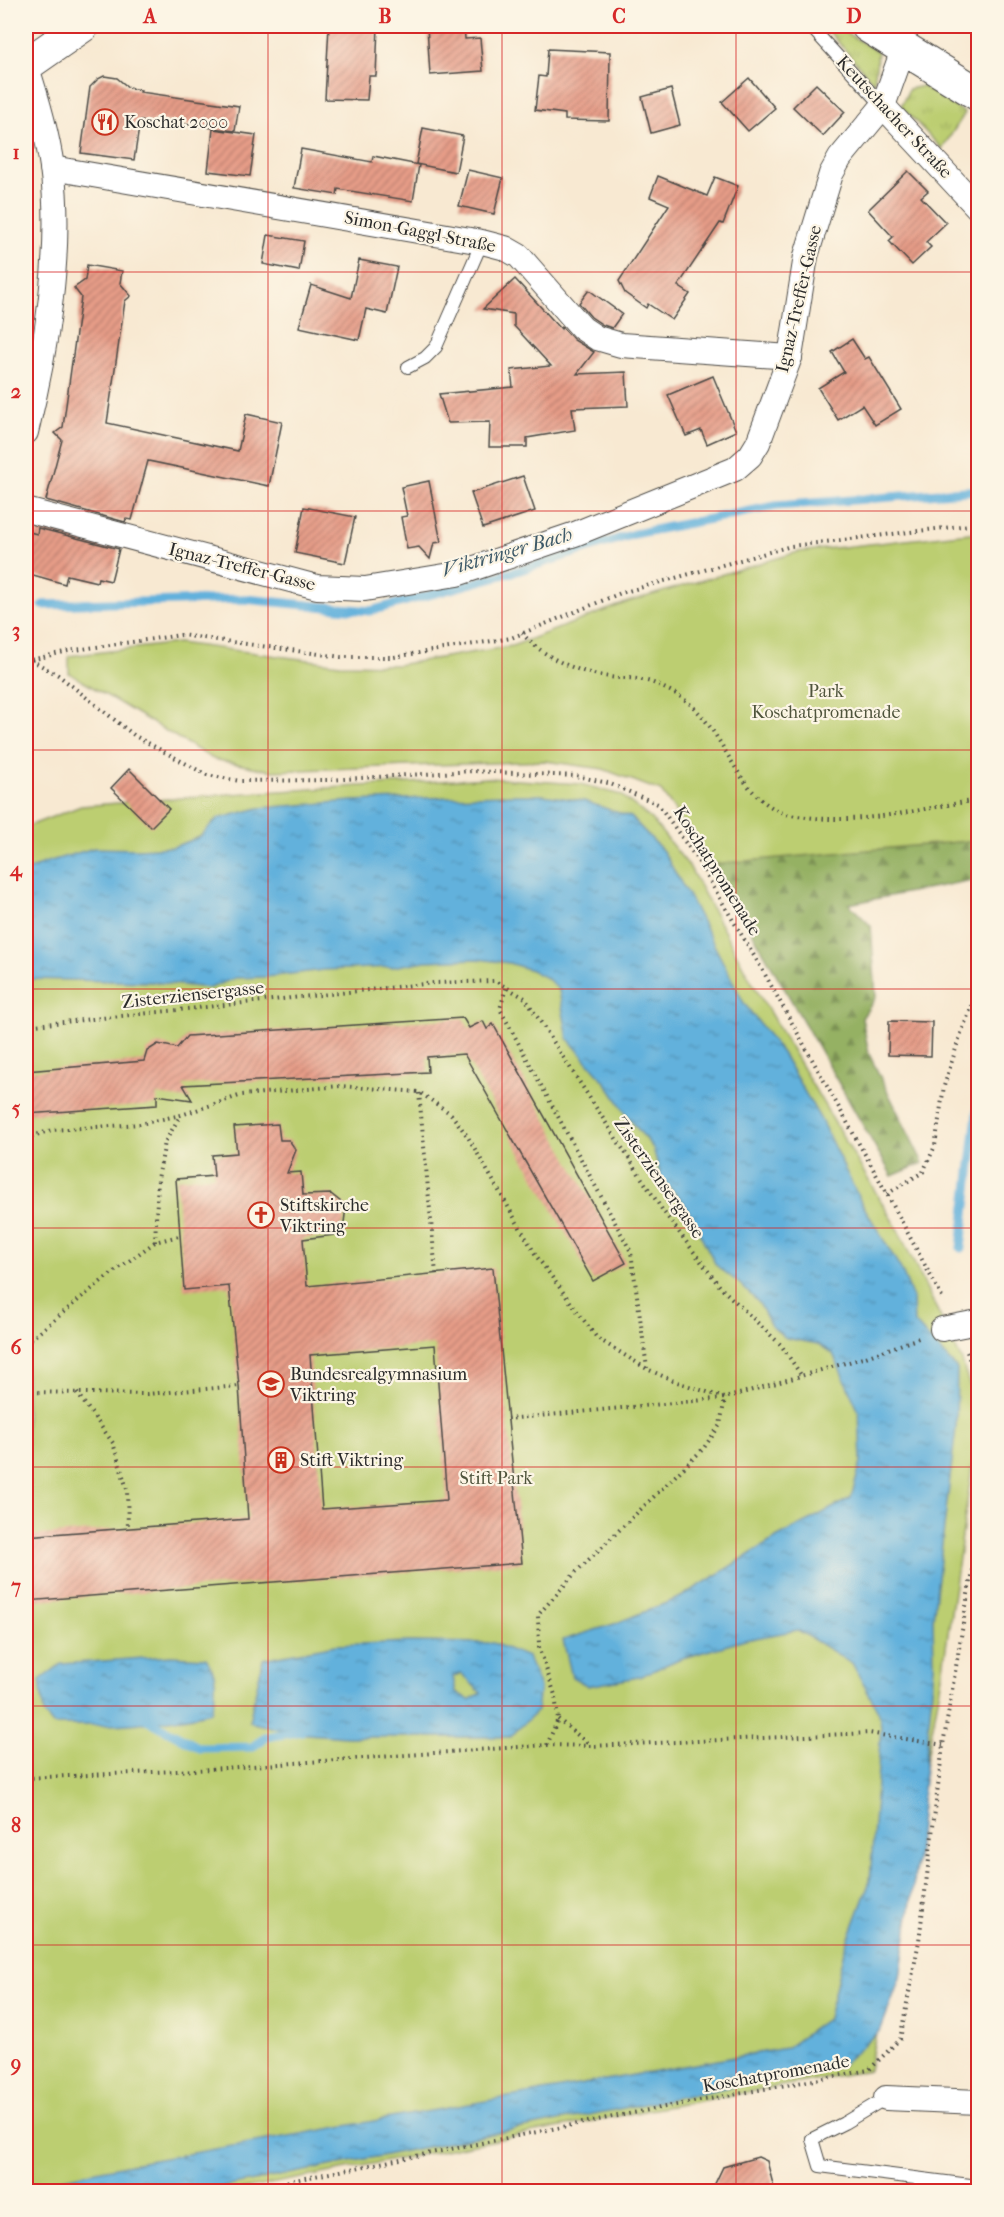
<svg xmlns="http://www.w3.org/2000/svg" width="1004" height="2217" viewBox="0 0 1004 2217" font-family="'IM FELL French Canon',serif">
<defs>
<pattern id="grass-tufts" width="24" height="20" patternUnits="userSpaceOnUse" patternTransform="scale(1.5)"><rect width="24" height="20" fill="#bcce71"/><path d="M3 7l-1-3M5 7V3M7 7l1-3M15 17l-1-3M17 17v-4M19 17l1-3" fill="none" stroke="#a2b162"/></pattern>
<pattern id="forest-firs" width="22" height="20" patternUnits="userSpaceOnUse" patternTransform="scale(1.5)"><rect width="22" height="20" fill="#95b163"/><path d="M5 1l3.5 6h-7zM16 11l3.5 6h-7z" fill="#7a9052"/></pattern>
<pattern id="water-ripples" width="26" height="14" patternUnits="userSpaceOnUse" patternTransform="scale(1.5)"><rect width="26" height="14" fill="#62b1dc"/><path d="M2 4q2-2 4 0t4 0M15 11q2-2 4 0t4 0" fill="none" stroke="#5190b3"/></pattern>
<pattern id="building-hatch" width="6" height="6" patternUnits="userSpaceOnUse" patternTransform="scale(1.5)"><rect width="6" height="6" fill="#e69c87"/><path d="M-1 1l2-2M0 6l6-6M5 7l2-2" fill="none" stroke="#bb7f6f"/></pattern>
</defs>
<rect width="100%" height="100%" fill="#fcf5e5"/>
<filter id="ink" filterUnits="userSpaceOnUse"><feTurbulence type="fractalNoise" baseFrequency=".0167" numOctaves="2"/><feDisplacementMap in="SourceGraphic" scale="12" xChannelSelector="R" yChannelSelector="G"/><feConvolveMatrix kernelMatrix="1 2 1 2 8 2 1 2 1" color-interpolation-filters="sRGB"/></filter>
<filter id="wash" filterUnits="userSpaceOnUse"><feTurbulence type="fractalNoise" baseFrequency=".008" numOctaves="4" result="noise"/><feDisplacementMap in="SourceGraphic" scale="24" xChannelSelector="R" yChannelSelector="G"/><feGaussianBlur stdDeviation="1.35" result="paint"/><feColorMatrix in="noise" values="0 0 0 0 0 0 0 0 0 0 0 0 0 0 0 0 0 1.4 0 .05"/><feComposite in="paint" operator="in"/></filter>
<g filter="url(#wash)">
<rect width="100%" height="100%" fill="#f8e9d2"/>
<g fill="url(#grass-tufts)" stroke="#747c4e" stroke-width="1.5">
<path d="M824,26H835L878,52L874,83Z"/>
<path d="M922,86L965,113L942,149L901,106L909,89Z"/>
</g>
<path fill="url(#forest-firs)" stroke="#606e47" stroke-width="1.5" d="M978,840V883L967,881L849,904L871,926L876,997L862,1018L869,1054L923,1163L892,1176L713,864Z"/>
<g fill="#bcce71" stroke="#747c4e" stroke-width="1.5">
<path d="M978,532V840L713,864L661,791L603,769L545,761L272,771L213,759L69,673V656L178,643L340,664L397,665L512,646L628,602L798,552Z"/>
<path d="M488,778L580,784L621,795L652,820L689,866L750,979L898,1230L962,1361L978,1413V1426L941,1682L869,2070L638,2112L234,2191L26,2192V827L81,806L231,794Z"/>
</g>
<g fill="url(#water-ripples)" stroke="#466e84" stroke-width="1.5" fill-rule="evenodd">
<path d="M501,795H543L584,801L631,817L663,851L692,902L744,1003L782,1053L820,1118L861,1202L901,1269L913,1298L914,1322L957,1369L956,1428L933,1619L934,1666L917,1859L900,1978L881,2029L842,2065L203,2191H26V2186L125,2165L786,2048L828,2018L844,1951L870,1881L881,1727L879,1713L852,1663L798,1630L745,1640L679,1659L639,1677L588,1686L572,1677L563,1640L614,1624L681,1597L776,1538L851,1498L861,1462L859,1412L833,1354L818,1344L786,1338L771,1326L759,1303L740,1284L716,1265L683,1201L662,1180L653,1148L629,1118L606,1083L568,1039L559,990L548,979L531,970L509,963L478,959L425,961L393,967L324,970L266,977L235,978L210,988L152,982L26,979V872L44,863L94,848L139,849L173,847L200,837L217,819L259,808L353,801Z"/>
<path d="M409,1642L493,1643L528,1657L540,1688L537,1711L510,1737H346L293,1733L249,1722L263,1659L336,1645ZM461,1673L481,1693L469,1700L456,1692L453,1677Z"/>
<path d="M171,1656L206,1658C220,1676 215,1692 211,1712C161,1725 105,1726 53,1725L44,1714L40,1680L61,1664Z"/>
</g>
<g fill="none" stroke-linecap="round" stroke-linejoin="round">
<g stroke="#62b1dc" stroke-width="9">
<path d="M43,605L244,599L370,611L520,570L634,534L776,506L978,490"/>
<path d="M961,1248L978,1106"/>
<path d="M141,1716L200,1748L252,1747L266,1737L302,1731"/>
</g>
</g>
<g id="blocks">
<g fill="url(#building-hatch)" fill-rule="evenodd">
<path d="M329,26H378L376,76H369L367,100L325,99Z"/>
<path d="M427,26H464L465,39L480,38L483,71L430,75Z"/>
<path d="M548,49L610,52L609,121L565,120V114L535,110L539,76L546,77Z"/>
<path d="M104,76L117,78L129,88L141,90L140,92L239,106L235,131L154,120V123L140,121L134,160L81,153L90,87L98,79Z"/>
<path d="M749,78L775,108L748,131L722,102Z"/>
<path d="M816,84L845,112L823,136L793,107Z"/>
<path d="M671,89L680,125L651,133L642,97Z"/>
<path d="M423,128L463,136L456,172L416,164Z"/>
<path d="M213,129L256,135L250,176L208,171Z"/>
<path d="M301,149L372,162L373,156L419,165L413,201L338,189L337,195L294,188Z"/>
<path d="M468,170L503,178L494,214L459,206Z"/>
<path d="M908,171L928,191L921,197L946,223L926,242L931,247L912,265L889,241L893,237L868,210Z"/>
<path d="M658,176L707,196L715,177L738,186L723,224L720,223L678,286L690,294L672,320L648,304L646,308L625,293L619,281L669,205L650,197Z"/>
<path d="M268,235L304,241L299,271L263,264Z"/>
<path d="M359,260L397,267L387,314L366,309L359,340L299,327L311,285L351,298Z"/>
<path d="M87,265L122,271L120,283L131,296L125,301L107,423L238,451L246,414L282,422L269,486L148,461L132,520L126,519L125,522L46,500L62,440L55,433L63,427L81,297L74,288L85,280Z"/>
<path d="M515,279L561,329L562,327L574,340L594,352L577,374L626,372L628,406L572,408L575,430L527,438V447H489L490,422L448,423L439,394L513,387L511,370L551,366L514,326V314L483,309Z"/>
<path d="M589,290L622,314L612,328L603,325L591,317L579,303Z"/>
<path d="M852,339L865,359L869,357L901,409L875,425L862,405L838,420L818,388L844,372L832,352Z"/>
<path d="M713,376L736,431L707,444L701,430L686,436L668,395Z"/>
<path d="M523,476L535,511L483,528L471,493Z"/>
<path d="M429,481L441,542L434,543L430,559L419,547L407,549L401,517L407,516L401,487Z"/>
<path d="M304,507L355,517L345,563L295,553Z"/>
<path d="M38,528L119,549L111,581L98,578L97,582L67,575L65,584L26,573V531L37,534Z"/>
<path d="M129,769L169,809L151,827L111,788Z"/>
<path d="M463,1018L469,1028L483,1021L487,1029L493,1024L626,1263L593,1281L464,1054L427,1057L428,1072L183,1085L192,1100L157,1095V1105L26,1114V1071L144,1061L147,1051L158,1044L177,1048L187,1036Z"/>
<path d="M889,1021L932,1022L931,1056L888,1055Z"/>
<path d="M278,1124L280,1140H289L296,1150L287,1173L301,1172L303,1195L331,1194L346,1206L344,1223L334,1235L303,1239L307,1286L493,1268L522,1563L26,1601V1536L248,1519L239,1386L229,1286L184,1290L176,1179L214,1176L212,1155L237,1153L234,1127ZM435,1345L447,1500L322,1509L310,1355Z"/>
<path d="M758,2157L767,2161L775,2192H711L723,2167Z"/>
</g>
</g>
</g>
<g filter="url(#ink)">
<use href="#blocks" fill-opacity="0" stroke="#4a4844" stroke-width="1.5"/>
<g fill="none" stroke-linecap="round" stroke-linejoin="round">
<g stroke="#4a4844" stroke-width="14">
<g id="lane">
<path d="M810,26L883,106"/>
<path d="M408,367L425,358L436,347L482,242"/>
<path d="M886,2098L844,2123L812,2139L820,2166L978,2186"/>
</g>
</g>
<g stroke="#4a4844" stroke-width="26">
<g id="street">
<path d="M883,106L978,208"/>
<path d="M52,168L482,242L505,248L519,256L582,328L597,338L621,345L790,357"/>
<path d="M26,432C46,352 63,249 52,167C47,133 37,98 26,65"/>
<path d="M26,510L317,587L365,589L457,574L575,534L735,469L750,456L758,443L790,357L806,256L831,174L840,158L883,106L904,47"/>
<path d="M942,1329L978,1322"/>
<path d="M886,2098L978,2102"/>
</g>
</g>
<g stroke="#4a4844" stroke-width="35">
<g id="secondary">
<path d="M868,26L978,94"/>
<path d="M26,65L82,26"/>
</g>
</g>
<g stroke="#4a4844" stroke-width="4" stroke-dasharray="1.5 4.5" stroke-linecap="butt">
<path d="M522,633C543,658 579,673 610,677C621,679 632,677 642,680C651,681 660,686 668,690C702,705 716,737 735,767C747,787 762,805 784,813C791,816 799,816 806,817C864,825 922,808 978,800"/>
<path d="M26,659L31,660L68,651L181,635L341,657H394L511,638L621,593L791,546L978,524"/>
<path d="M31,660L58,675L135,736L207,775L240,781L328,780L473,771L576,776L608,783L658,804L695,856L763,971L887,1194L944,1301"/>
<path d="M506,988L500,1009L631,1252L647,1368"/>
<path d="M26,1026L434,983L495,981L525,998L663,1211L721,1288L781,1345L801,1375"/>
<path d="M419,1093L436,1274"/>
<path d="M26,1138L52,1130L140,1124L181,1115L242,1095L340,1086L419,1092L451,1114L468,1137L537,1257L597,1338L647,1369L674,1381L725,1398"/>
<path d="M887,1194L923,1172L935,1146L944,1086L960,1036L978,990"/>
<path d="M155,1242L158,1179L165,1142L180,1116"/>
<path d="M26,1343L103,1280L155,1242L179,1236"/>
<path d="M967,1352L978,1384"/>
<path d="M26,1392L147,1394L239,1386"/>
<path d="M77,1393L113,1443L127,1489L128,1528"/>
<path d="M507,1419L725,1398L866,1357L919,1338"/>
<path d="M558,1719L590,1745"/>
<path d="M26,1742L28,1777"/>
<path d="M547,1745L591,1746L869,1733L943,1745"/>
<path d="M26,1778L196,1770L547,1745L558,1719L555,1695L539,1647L538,1615L576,1572L703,1449L720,1425L725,1398"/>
<path d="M234,2192L638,2112L869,2070L900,2039L919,1941L943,1745L976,1546L978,1519"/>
</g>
<use href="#lane" stroke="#fff" stroke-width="12"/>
<use href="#street" stroke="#fff" stroke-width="24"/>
<use href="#secondary" stroke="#fff" stroke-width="33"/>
</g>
</g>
<path fill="none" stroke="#d62828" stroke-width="1.5" stroke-opacity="0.55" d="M268,26V2192M502,26V2192M736,26V2192M26,272H978M26,511H978M26,750H978M26,989H978M26,1228H978M26,1467H978M26,1706H978M26,1945H978"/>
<defs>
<g id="restaurant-ring" transform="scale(1.35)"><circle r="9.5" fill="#fcf5e5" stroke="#c8321e" stroke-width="1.5"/><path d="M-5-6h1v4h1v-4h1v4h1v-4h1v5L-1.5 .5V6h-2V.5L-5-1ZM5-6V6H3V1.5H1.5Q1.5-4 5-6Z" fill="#c8321e"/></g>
<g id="church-ring" transform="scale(1.35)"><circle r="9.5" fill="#fcf5e5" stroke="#c8321e" stroke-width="1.5"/><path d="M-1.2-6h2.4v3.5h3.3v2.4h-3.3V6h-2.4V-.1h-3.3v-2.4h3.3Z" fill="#c8321e"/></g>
<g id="school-ring" transform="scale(1.35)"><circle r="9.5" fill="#fcf5e5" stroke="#c8321e" stroke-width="1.5"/><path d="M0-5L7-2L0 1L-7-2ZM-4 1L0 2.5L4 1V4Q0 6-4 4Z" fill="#c8321e"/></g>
<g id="building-ring" transform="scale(1.35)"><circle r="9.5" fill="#fcf5e5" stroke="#c8321e" stroke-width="1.5"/><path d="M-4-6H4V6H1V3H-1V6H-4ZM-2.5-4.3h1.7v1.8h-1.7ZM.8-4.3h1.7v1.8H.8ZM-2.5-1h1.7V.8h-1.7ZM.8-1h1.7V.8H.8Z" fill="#c8321e"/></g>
</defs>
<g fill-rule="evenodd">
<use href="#restaurant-ring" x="105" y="122"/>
<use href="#church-ring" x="261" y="1215"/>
<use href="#school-ring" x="271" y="1384"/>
<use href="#building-ring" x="281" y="1460"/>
</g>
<g text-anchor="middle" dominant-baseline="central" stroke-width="4.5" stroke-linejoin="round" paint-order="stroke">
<g font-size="18" fill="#2b2b2b" stroke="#fcf5e5">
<text transform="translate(894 117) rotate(47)">Keutschacher Straße</text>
<text transform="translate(420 232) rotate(11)">Simon-Gaggl-Straße</text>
<text transform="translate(799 299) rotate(-77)">Ignaz-Treffer-Gasse</text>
<text transform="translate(242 567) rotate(14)">Ignaz-Treffer-Gasse</text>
<text transform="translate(717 871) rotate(58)">Koschatpromenade</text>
<text transform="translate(193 995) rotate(-6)">Zisterziensergasse</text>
<text transform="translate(659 1178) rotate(55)">Zisterziensergasse</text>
<text transform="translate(776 2074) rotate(-10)">Koschatpromenade</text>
</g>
<g font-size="18" fill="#2b2b2b" stroke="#fcf5e5" text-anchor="start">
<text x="124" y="122">Koschat 2000</text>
<text x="280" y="1205">Stiftskirche<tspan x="280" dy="21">Viktring</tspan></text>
<text x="290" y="1374">Bundesrealgymnasium<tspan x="290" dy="21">Viktring</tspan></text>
<text x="300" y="1460">Stift Viktring</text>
</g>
<g font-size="18" fill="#4f543c" stroke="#fcf5e5">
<text x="826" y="691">Park<tspan x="826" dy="21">Koschatpromenade</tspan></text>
<text x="496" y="1478">Stift Park</text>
</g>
<g font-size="20" font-style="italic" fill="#3e5a69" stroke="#fcf5e5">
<text transform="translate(507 552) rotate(-16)">Viktringer Bach</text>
</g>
</g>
<rect width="1004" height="2217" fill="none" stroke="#fcf5e5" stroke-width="66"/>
<rect x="33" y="33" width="938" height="2151" fill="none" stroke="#d62828" stroke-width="2"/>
<g font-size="20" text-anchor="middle" font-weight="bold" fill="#d62828">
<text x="150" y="23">A</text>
<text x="385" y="23">B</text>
<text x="619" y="23">C</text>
<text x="854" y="23">D</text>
<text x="16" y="159">1</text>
<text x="16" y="398">2</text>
<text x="16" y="637">3</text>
<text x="16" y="876">4</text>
<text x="16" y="1115">5</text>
<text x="16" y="1354">6</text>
<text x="16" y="1593">7</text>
<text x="16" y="1832">8</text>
<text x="16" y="2071">9</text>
</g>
</svg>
